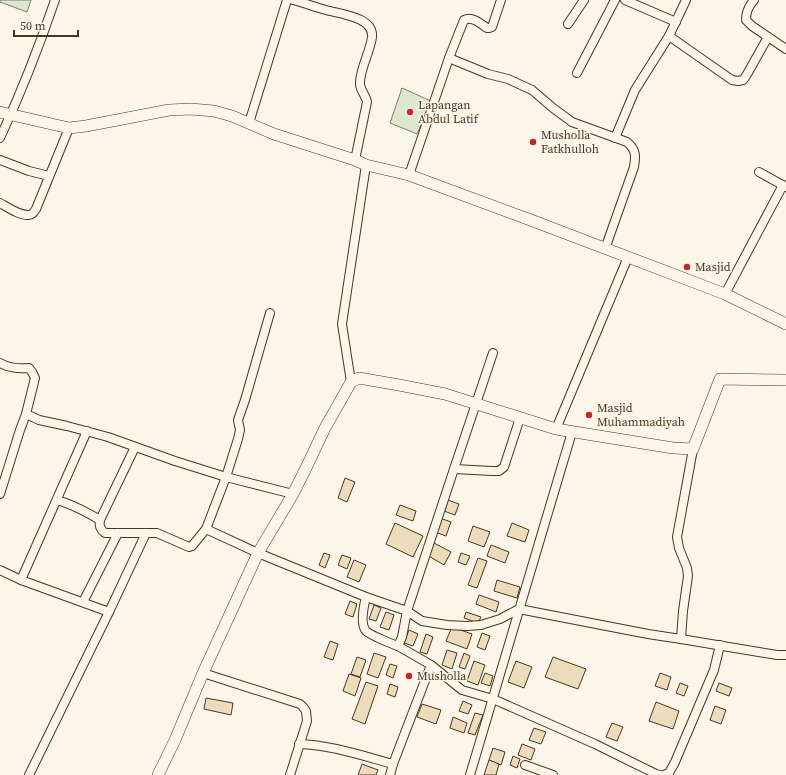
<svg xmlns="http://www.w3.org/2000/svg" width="786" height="775" viewBox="0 0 786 775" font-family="'Source Serif 4',serif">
<rect width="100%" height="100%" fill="#fbf6e9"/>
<g fill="#dce7d0" stroke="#887966">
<path d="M0,0H31L27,12L0,2Z"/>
<path d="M402,88L431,101L417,134L390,123Z"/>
</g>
<g fill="#ecdcbc" stroke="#4a3520">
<path d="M345,478L355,482L347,502L338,498Z"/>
<path d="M445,499L459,504L455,515L441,510Z"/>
<path d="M400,505L416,511L413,521L396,515Z"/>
<path d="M440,518L451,522L446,536L435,532Z"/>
<path d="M395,523L423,536L413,557L386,544Z"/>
<path d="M512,523L529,530L525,542L507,536Z"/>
<path d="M473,526L490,532L484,547L468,541Z"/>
<path d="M434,543L451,552L444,565L427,555Z"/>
<path d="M491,545L509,552L505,563L487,556Z"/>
<path d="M324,553L330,555L325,568L319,565Z"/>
<path d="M461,553L470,556L466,565L458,562Z"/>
<path d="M342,555L351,558L347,569L338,565Z"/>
<path d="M478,558L487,561L477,588L468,585Z"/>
<path d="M354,560L366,565L359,582L347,577Z"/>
<path d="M497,580L520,587L517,598L494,591Z"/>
<path d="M479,595L499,602L496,612L476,604Z"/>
<path d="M350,601L357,604L353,617L345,614Z"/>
<path d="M374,605L381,608L376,621L369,619Z"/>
<path d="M386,612L394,615L389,630L380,627Z"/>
<path d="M466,612L481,617L478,623L464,618Z"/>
<path d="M452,627L472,634L467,649L446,641Z"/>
<path d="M409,630L418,634L413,646L404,643Z"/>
<path d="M482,633L490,636L485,650L477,647Z"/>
<path d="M426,634L433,637L427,654L420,652Z"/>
<path d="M330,641L338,644L333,660L324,657Z"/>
<path d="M447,650L457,653L452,669L442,665Z"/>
<path d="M374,653L386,657L378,678L367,674Z"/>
<path d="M464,653L470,656L465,669L459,667Z"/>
<path d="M357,657L366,660L360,677L351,674Z"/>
<path d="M553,657L586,669L578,689L545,677Z"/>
<path d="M474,661L485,665L478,685L467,681Z"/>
<path d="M516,661L532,667L524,688L508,682Z"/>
<path d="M390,664L397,666L393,678L386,675Z"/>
<path d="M485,673L493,676L490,686L481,683Z"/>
<path d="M660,673L671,677L667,690L655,686Z"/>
<path d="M349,674L361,678L355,696L343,691Z"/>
<path d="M366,682L378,686L365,724L352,719Z"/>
<path d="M680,683L688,686L684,696L676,693Z"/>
<path d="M719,683L732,688L729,696L716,691Z"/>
<path d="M390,684L398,687L395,697L387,694Z"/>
<path d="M206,698L233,703L231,715L204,709Z"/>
<path d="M463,701L472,705L468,714L459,711Z"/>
<path d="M656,702L679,711L673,729L649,721Z"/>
<path d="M422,704L441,710L436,724L417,717Z"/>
<path d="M715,706L726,710L721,724L710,720Z"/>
<path d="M475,713L483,715L475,735L468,733Z"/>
<path d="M453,717L467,723L464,733L450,728Z"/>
<path d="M612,723L623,727L617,741L606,737Z"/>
<path d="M534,728L546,732L541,744L529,740Z"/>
<path d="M522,744L535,749L531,760L518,755Z"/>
<path d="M493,748L505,752L501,765L489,760Z"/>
<path d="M513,756L520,759L517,768L510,765Z"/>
<path d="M489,760L499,764L496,775H484Z"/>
<path d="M362,764L378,770L376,775H358Z"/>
</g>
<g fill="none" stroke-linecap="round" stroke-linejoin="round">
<g stroke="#4a3520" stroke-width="10">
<g id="street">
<path d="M293,0C304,3 315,7 326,10C340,14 374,17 372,37C370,53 359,70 360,85C361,91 366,96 367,102L355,160"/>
<path d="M625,0L676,22"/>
<path d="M754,0C748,7 746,12 746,20L752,26L786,49"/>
<path d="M568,24L584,0"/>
<path d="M669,36L732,80L738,81L743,80L746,76L768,37"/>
<path d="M449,58L488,74L508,79L532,90L553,108L572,122L627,142C636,150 636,155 634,167L605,249"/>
<path d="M577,73L615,0"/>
<path d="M249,123L287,0"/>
<path d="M0,138C21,93 39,47 55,0"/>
<path d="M615,138L635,90L669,36L686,0"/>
<path d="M0,160L29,171L49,176"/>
<path d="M759,172L786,187"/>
<path d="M409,175L449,58L464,20C472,16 480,23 487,28H489L492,27L501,0"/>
<path d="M0,203C7,207 20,216 29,215C32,215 34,212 36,209L69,128"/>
<path d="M725,294L783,185"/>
<path d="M270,313L245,400L238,420L240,430L238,439L226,477L206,529L258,553L366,597L407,611L422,621L447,625L467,626L481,625L500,619L519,609L648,634L681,639L777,655H786"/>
<path d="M493,353L454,469L407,611L402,637L398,646L431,665L462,690L493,699L595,744L656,774L660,775"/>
<path d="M0,363C9,368 19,369 29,368L32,372L35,378L26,414"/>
<path d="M351,382L342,324L366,165"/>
<path d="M556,429L628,257"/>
<path d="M87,431L21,580L109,612"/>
<path d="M135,447L100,520C99,526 100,529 105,533H157L189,547L192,546L206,529"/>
<path d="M454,469L492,471H499L504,467L520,418"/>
<path d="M0,494L20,430L26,414L39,420L67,426L108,437L175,461L226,477L293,494"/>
<path d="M57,500C74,505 85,511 100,520"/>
<path d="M0,570L21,580"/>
<path d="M366,597C364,605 360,624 366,631C370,635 392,644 398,646"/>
<path d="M83,602L118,533"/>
<path d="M681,639L683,611L688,576L687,568L679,548L677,537L693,449"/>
<path d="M203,673L300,704L303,707L306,711L307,721L290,775"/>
<path d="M299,744C331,745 363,756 393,764"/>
<path d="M525,765L553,775"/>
<path d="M29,775L109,612L146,533"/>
<path d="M390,775L393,764L431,665"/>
<path d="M470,775L572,432"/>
<path d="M664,775L669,773L675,762L714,670L720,645"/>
</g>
</g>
<g stroke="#4a3520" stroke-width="12">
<g id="secondary">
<path d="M0,112L69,128L86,126L169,110L191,109L214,111L232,116L274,134L355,160L366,165L409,175L528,219L725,294L786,324"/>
<path d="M158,775L175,740L203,673L258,553L293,494L306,468L325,428L351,382L359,378L399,385L445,394L556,429L673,448L693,449L720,379L786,380"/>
</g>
</g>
<use href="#street" stroke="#fbf6e9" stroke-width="8"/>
<use href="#secondary" stroke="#fbf6e9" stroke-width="11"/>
</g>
<g fill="#c62828" stroke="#fbf6e9" stroke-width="1.5">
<circle cx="410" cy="112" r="4"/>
<circle cx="533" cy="142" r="4"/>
<circle cx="687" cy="267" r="4"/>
<circle cx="589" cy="415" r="4"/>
<circle cx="409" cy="676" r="4"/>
</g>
<g text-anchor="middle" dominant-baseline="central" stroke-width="3" stroke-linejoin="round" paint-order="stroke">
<g font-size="12" fill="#4a3520" stroke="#fbf6e9" text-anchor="start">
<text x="418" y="105">Lapangan<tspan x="418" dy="14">Abdul Latif</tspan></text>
<text x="541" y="135">Musholla<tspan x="541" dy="14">Fatkhulloh</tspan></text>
<text x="695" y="267">Masjid</text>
<text x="597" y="408">Masjid<tspan x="597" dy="14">Muhammadiyah</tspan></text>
<text x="417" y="676">Musholla</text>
</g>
</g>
<path d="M14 30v6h64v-6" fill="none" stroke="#4a3520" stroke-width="2"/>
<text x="20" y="30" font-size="12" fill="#4a3520" stroke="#fbf6e9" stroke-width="3" paint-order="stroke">50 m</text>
</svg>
